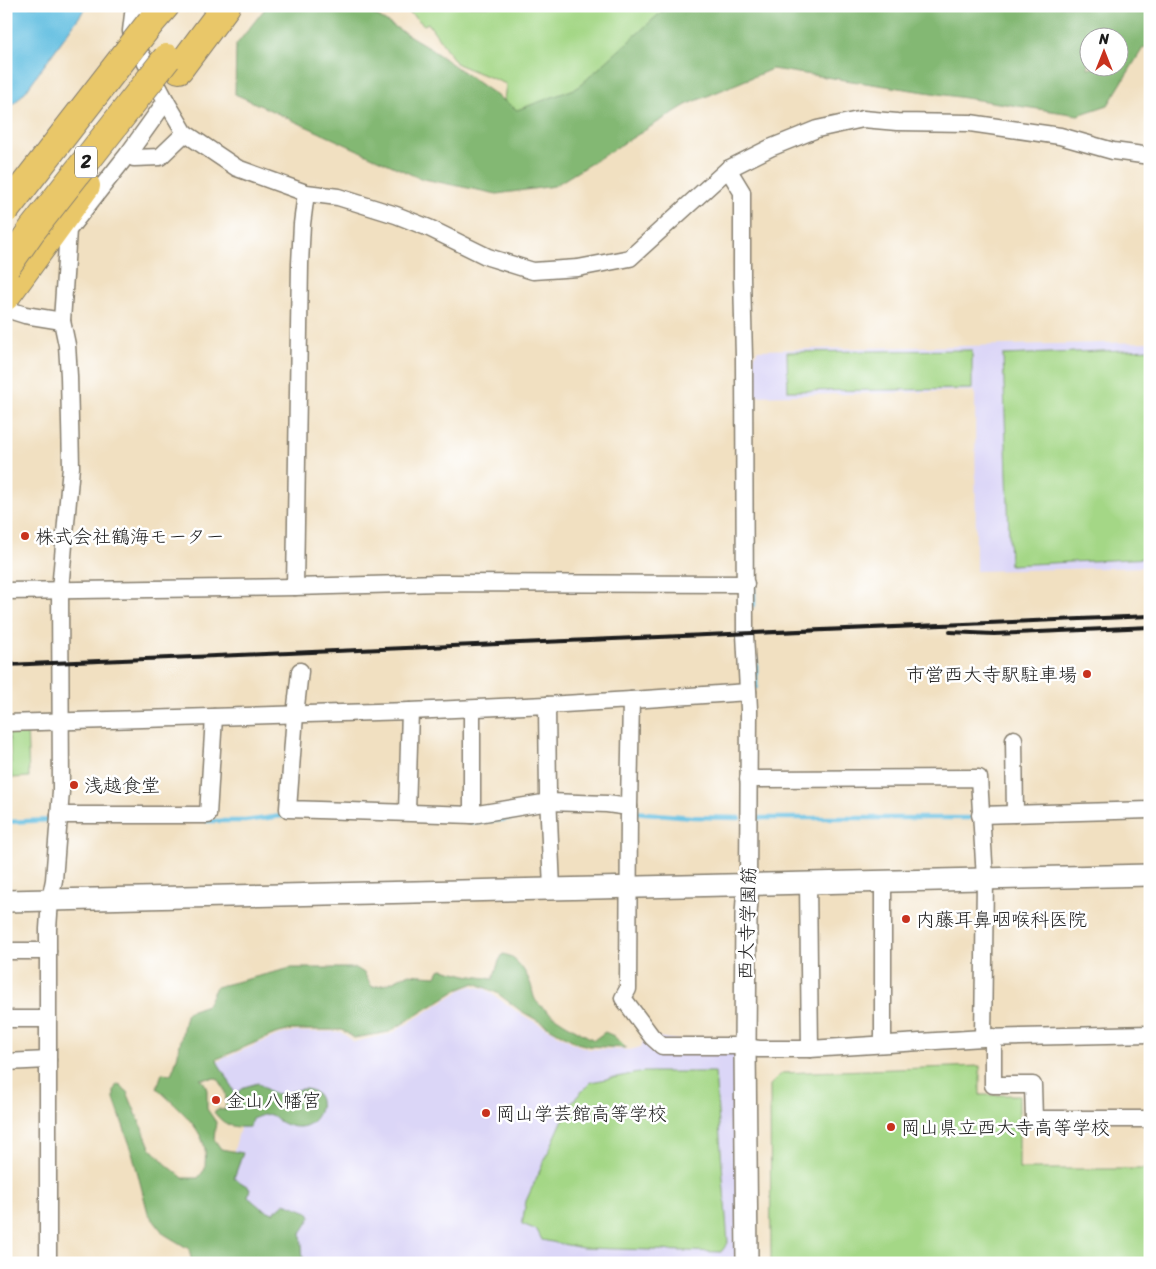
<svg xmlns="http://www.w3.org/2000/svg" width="1156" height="1269" viewBox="0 0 1156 1269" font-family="Sriracha,'Klee One',sans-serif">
<rect width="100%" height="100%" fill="#fff"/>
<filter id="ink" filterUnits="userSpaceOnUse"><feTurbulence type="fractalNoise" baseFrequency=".02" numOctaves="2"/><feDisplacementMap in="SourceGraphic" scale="10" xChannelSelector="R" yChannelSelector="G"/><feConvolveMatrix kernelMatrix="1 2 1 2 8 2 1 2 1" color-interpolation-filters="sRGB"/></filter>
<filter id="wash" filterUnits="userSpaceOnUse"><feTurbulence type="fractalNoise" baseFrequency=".0096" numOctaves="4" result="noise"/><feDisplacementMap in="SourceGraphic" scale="20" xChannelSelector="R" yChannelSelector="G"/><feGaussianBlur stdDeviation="1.12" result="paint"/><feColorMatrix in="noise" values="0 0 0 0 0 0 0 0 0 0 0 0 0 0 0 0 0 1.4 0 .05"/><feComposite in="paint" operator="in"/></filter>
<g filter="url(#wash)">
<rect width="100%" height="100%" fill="#f1e0c1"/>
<g fill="#dbd6f7">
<path d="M1150,342V567L976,571L975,391L753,396L754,356L758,350Z"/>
<path d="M472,986L485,989L519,1013L577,1045L589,1049L630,1050L641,1047L646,1035L731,1049L736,1057L738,1259L734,1263L522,1260L519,1263H280L232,1183L228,1173L240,1128L218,1061L276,1036L291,1032H341L354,1042L391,1034L461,990Z"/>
</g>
<g fill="#a4d786" stroke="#607a51">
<path d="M402,6H676L569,103L500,132L506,84L457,64L428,23L424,25Z"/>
<path d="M1150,349V558L1010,565L1003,355Z"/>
<path d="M972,350V389L788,391L787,352Z"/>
<path d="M27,728L29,777L12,778L9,729Z"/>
<path d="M980,1066V1095H1019V1169H1150V1263H771L770,1085L782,1073Z"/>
<path d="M643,1072H715L728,1243L721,1252L583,1248L542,1240L537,1230L522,1224L526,1201L570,1104L591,1082Z"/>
</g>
<g fill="#83b873" stroke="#506a48" fill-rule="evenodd">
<path d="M267,6H360L425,45L517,110L577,88L668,6H1150V47L1143,48L1108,105L1078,115L772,69L686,105L554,186L497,194L419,178L235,94L236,45ZM1088,38H1118V68H1088Z"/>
<path d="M503,954C516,956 527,973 531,985C533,991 533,999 538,1003C551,1017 578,1031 594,1040L605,1032L614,1036L626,1048L589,1046L577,1043L521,1011L497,993L475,983L457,990L389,1032L354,1038L342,1030H291L275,1034L217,1059L218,1063L228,1079L234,1092L238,1093L244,1087L258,1083C264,1087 270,1093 278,1094C286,1094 294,1090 302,1089C323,1088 325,1109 313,1121C303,1131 288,1127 277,1120C275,1118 273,1116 271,1115C265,1113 258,1117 252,1119L250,1127C234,1128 224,1126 214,1112L218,1109L225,1110C227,1097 226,1088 217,1078L200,1079L204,1082L207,1090V1109L216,1122L214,1139L221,1149L243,1153L234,1178L250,1188L248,1197L261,1208L273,1213L285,1203L308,1212L311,1217L301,1233L303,1259L300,1263H192L189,1249L164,1234L148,1213L131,1148L114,1099V1090L117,1084L121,1085L127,1092L150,1147L166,1164L183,1178H198L205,1169C205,1162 206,1155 205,1149C200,1124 174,1105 157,1088L162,1073L171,1074C180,1056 181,1032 187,1012L207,1005L216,987L291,968H356L364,973L372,987L387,984L408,974L436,976L439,970L443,969L466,975L493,979L499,961Z"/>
</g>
<path fill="#63bfe1" stroke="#406e7e" d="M6,6H87L25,92L6,112Z"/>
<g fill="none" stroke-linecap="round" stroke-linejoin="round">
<g stroke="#63bfe1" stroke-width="4.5">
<path d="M753,507L754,605"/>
<path d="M756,687V660"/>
<path d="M553,811L570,810"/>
<path d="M633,812L692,817L739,818"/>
<path d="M754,817V818H969"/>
<path d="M207,821H245L289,815"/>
<path d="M6,822L51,820"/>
<path d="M471,822L499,820L545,812"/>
</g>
</g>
</g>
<g filter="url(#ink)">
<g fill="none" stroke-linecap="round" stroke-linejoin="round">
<g stroke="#867e6e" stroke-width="19">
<g id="minor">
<path d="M134,6L131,31L132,37L166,101L185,133L237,168L306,193L338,197L396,215L429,228L488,257L533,271L578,268L630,258L728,169L770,148L817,129L863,119L897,122L970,123L1060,136L1113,151L1150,156"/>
<path d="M128,154L134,158L160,157L185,133"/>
<path d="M728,169L742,192V277L744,358L745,634L749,709L748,885"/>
<path d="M6,309L25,315L62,321L67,345L69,376L71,467L60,590L61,791L54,880L50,900L48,929V1263"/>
<path d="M62,321L68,230L128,154L166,101"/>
<path d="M295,587L300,264L302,224L306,193"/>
<path d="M6,591L295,587L440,583L746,584"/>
<path d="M300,671L295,715L288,809L472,815"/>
<path d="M631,700L748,692"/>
<path d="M547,705L631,700L629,807"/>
<path d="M472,709V815L549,802L607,804L629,807L628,989L623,998L652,1037L662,1046H738L759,1049H810L983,1038L1150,1034"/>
<path d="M6,723L410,711L547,705L548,795L552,889"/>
<path d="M1014,739L1015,814"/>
<path d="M748,779L979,778L985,879L983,1038"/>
<path d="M407,812L410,711"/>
<path d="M59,815H208L214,717"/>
<path d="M980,815L1150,810"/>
<path d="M883,882V1044"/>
<path d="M808,883L810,1049"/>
<path d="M6,951H48"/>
<path d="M6,1019H48"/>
<path d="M993,1037V1085H1033L1034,1119H1150"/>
<path d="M6,1062L48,1060"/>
</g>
</g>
<g stroke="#867e6e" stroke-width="24">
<g id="tertiary">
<path d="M6,901C387,893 769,884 1150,875"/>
<path d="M747,1263L745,1047L746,915L748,885"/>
</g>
</g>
<g stroke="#867e6e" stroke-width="30">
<g id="trunk">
<path d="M151,22L165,6"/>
<path d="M179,69L226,6"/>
<path d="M6,296L86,186"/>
</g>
</g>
<use href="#minor" stroke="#fff" stroke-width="16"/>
<use href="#tertiary" stroke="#fff" stroke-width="21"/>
<use href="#trunk" stroke="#e9c769" stroke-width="28"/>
<g stroke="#1c1c1c" stroke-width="4">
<path d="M950,632L994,634L1150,627"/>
<path d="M6,665L1150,616"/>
</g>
<g stroke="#867e6e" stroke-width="30" stroke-linecap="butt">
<g id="trunk-bridge">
<path d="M6,209L151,22"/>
<path d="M6,267L32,230L167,58"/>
</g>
</g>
<use href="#trunk-bridge" stroke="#e9c769" stroke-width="28"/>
</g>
</g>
<g fill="#c8321e" stroke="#fff" stroke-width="2">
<circle cx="25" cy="536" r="5"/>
<circle cx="1087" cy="674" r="5"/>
<circle cx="74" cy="785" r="5"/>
<circle cx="906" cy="919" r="5"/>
<circle cx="216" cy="1100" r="5"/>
<circle cx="486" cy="1113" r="5"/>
<circle cx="891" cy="1127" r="5"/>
</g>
<g text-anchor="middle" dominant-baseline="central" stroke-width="5" stroke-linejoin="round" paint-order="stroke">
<rect fill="#fff" stroke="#606060" stroke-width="1" x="75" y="146.5" width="22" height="31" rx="4"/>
<g font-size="18" font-weight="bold" fill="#1c1c1c">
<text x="86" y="162">2</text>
</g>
<g font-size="19" fill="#1c1c1c" stroke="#fff" text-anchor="start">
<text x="35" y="536">株式会社鶴海モーター</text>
<text x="1077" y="674" text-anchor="end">市営西大寺駅駐車場</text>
<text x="84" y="785">浅越食堂</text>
<text x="916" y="919">内藤耳鼻咽喉科医院</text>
<text x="226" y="1100">金山八幡宮</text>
<text x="496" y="1113">岡山学芸館高等学校</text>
<text x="901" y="1127">岡山県立西大寺高等学校</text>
</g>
<g font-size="19" fill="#1c1c1c" stroke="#fff">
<text transform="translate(747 923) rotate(-88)">西大寺学園筋</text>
</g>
</g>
<rect width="1156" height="1269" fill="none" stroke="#fff" stroke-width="25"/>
<g transform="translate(1104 52)"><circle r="24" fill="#ffffff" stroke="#a4a4a4"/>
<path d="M0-4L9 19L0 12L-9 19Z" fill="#c8321e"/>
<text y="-8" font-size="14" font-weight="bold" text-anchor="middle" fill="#1c1c1c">N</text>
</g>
</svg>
